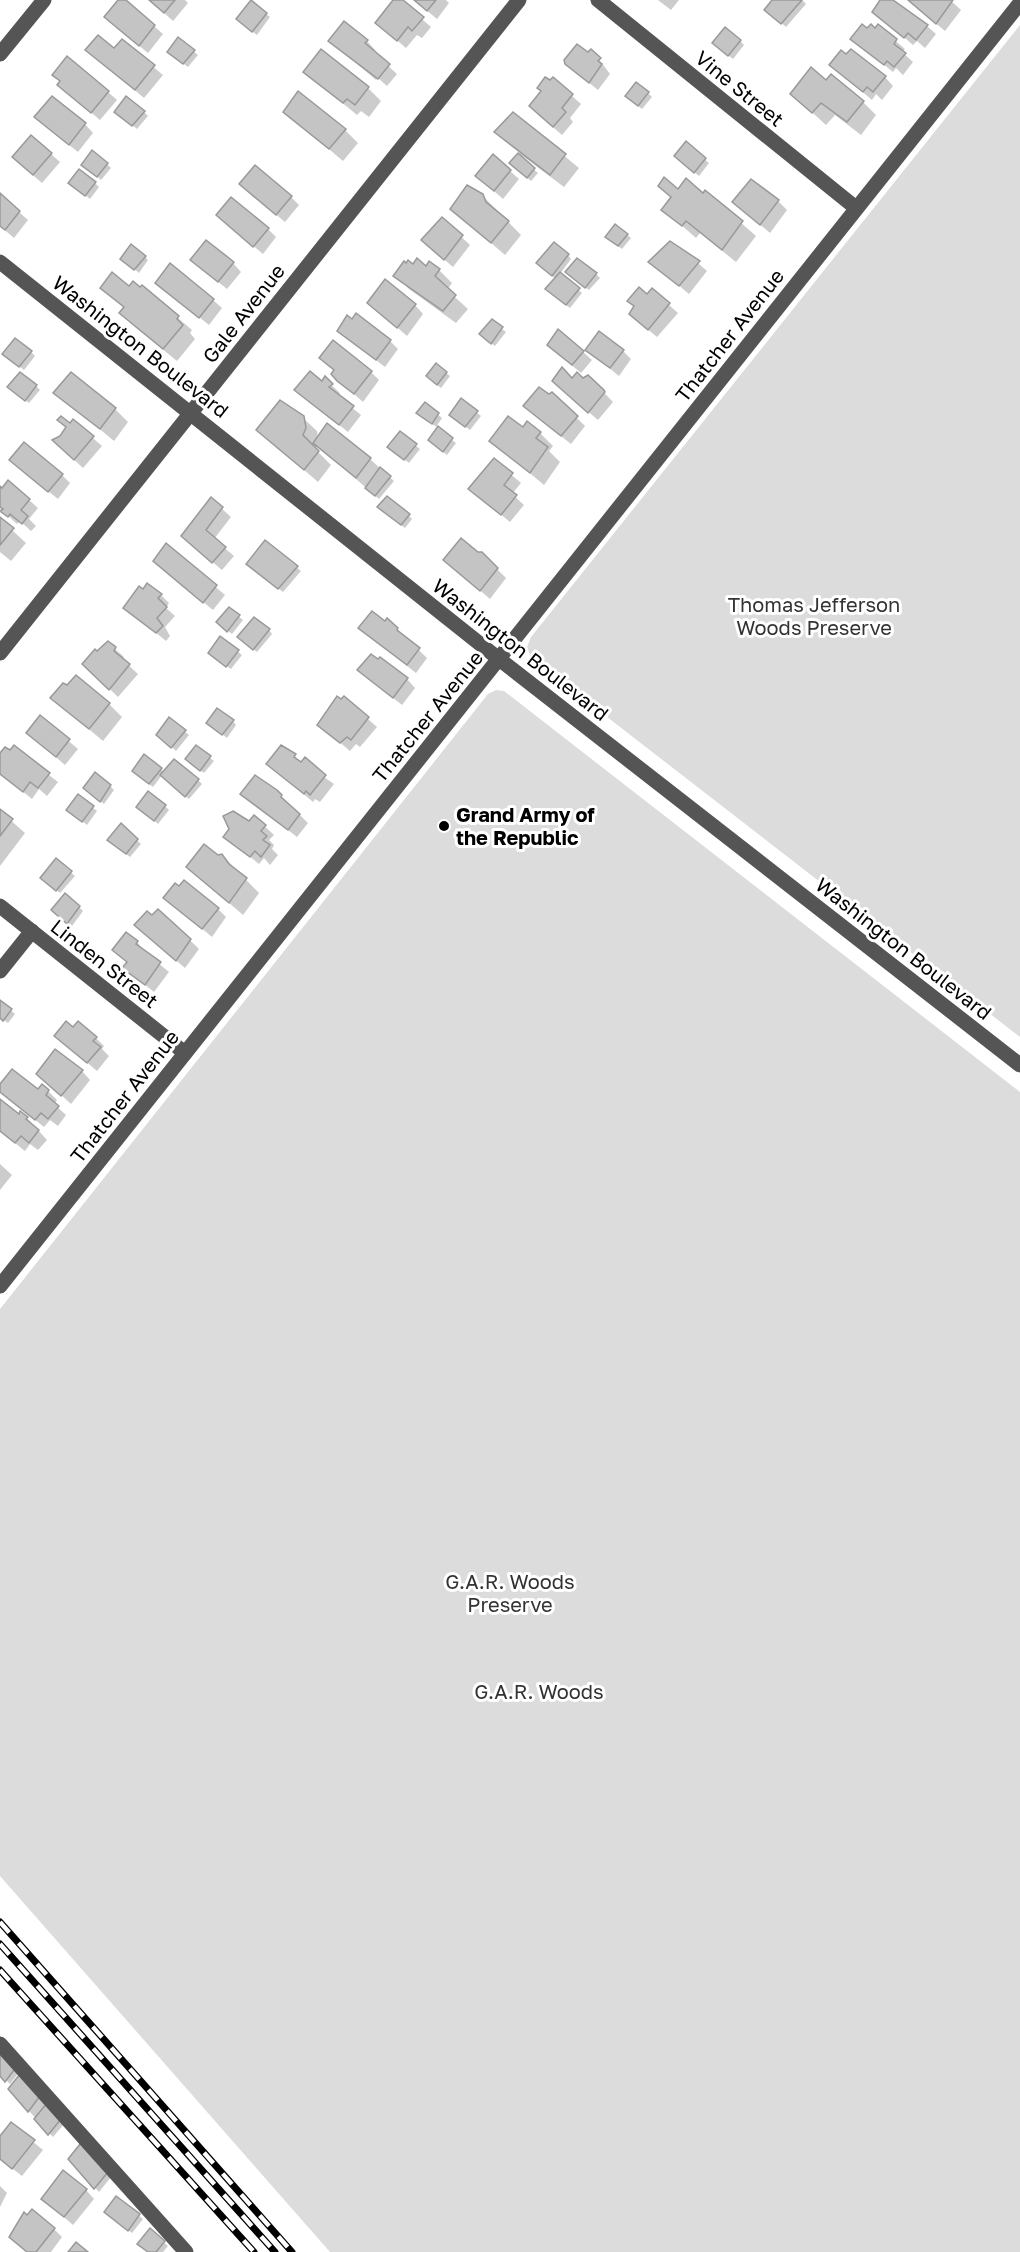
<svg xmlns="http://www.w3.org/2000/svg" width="1020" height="2252" viewBox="0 0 1020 2252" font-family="'Golos Text',sans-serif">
<rect width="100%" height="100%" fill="#fff"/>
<g fill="#dcdcdc">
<path d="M1020,25V1037L531,658L527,647L531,637Z"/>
<path d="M496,690L504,691L1020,1092V2252H330L0,1876V1309L488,694Z"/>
</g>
<g fill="#0003">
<path d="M120,0H124L163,34L148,53L115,26Z"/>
<path d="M150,0H185L188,3L173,21Z"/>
<path d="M395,0H400L431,27L422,38L417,35L406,48L386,31Z"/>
<path d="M414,0H446L449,3L437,19Z"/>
<path d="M658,0H679L671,10Z"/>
<path d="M774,0H802L806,4L786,27L770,13Z"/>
<path d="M883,0L927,26L936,34L925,48L917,41L913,45L874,11Z"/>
<path d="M908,0H950L961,10L945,31Z"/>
<path d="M266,14L270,17L257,35L241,23Z"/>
<path d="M878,26L905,49L902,52L913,62L903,75L896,68L893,72L852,39Z"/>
<path d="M179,39L198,55L188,67L173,56Z"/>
<path d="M122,41L163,75L144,98L87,50H114Z"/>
<path d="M330,41H367L375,50L373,52L397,74L387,86L378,78L376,80Z"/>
<path d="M740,41L744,45L733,59L718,47Z"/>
<path d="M595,54L610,74L598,90L566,64Z"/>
<path d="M831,65L885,77L893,86L882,100L876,94L872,100Z"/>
<path d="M305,72L368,88L381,101L369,117L361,111L357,115Z"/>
<path d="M553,79L581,104L570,118L573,122L562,135L539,115Z"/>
<path d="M826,82L863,102L876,115L861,135L835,115L826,125L792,94Z"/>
<path d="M59,85L108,92L117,100L100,120Z"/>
<path d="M648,93L652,97L642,109L631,100Z"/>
<path d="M144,112L148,116L137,129L120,115Z"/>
<path d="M285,112L345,130L358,143L343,161Z"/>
<path d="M514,114L579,168L564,187L520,154L518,156L538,173L531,181L511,163L520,153L496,132Z"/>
<path d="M85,124L93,133L78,152L45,126Z"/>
<path d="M686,143L709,163L699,176L679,160Z"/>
<path d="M51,154L60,162L42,183L22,166Z"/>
<path d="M107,164L111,168L101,180L87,168Z"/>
<path d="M510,171L519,179L503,199L477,176Z"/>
<path d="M95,183L99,187L90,199L74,186Z"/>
<path d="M678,191L704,195L706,192L756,236L736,262L700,233L696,238L663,209Z"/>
<path d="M250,193L291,197L299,205L285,222Z"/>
<path d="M0,195L28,220L14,238L0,226Z"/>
<path d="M482,195L521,235L505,255L452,209Z"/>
<path d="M778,201L787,210L770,233L743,210Z"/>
<path d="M442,219L470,245L453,267L432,249Z"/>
<path d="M227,224L268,229L276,237L263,254Z"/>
<path d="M627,235L631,238L622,249L611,241Z"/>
<path d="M683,250L707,271L689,294L651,262Z"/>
<path d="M568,255L571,259L560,274L582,293L570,308L551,293L556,279L541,267Z"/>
<path d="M145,257L148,260L139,273L126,262Z"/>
<path d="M233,263L241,272L227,289L201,268Z"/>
<path d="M413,267L439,270L452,283L447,290L468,309L456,323L409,289L396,276Z"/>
<path d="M596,274L600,278L589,290L571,276Z"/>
<path d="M157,283L213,300L222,308L209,325Z"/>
<path d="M142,287L192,330L190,333L195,339L177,361L134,326L121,313L125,309L102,288Z"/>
<path d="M652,290L678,313L657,337L639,322L648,296Z"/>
<path d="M415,305L423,314L407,336L378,311Z"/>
<path d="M502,329L506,332L495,346L485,338Z"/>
<path d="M338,331L390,341L398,349L385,367Z"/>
<path d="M587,350L623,351L631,359L619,376Z"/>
<path d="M31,352L35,356L24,370L8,358Z"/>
<path d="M583,352L592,360L581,373L557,353Z"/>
<path d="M321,358L371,372L379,380L363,402L338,380L335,371Z"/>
<path d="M446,373L450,376L441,388L431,380Z"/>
<path d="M588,376L613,402L598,420L563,390L572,380Z"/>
<path d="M325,379L340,393L338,396L361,415L348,432L305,398Z"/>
<path d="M36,386L40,390L29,403L13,391Z"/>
<path d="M55,392L115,409L128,422L114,441Z"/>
<path d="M552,394L585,426L571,444L533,414Z"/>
<path d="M461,400L481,416L470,430L454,418Z"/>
<path d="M425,404L442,418L436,427L452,440L456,443L447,455L434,444L438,428L422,417Z"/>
<path d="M303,418L317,431L318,438L370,459L394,481L379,499L317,445L315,449L331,465L318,482L258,430Z"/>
<path d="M73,421L102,446L83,468L54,441L61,437Z"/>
<path d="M523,429L540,433L553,446L549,451L560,462L544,485L491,441Z"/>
<path d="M400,433L420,449L409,463L393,450Z"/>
<path d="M494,460L521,483L512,494L524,505L510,522L470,489Z"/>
<path d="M19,468L62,475L70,483L58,499Z"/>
<path d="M0,488L29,500L38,508L29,519L36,526L31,531L20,521L17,524L3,511L0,507Z"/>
<path d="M211,499L231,517L214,539L234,556L222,570L191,544Z"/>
<path d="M383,511L409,516L412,519L405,528Z"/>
<path d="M0,519L26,543L11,561L0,552Z"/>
<path d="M265,542L301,571L283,592L252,568Z"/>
<path d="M167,546L225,595L213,610L163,569Z"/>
<path d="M481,553L506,578L490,599L445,560Z"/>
<path d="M161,595L169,603L166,608L175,616L165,627L170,636L166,641L125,607Z"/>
<path d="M229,609L243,620L232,634L222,626Z"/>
<path d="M397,629L427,658L416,673L369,636Z"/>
<path d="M269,630L272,634L257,652L243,641Z"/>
<path d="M220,638L242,655L231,669L214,657Z"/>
<path d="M115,649L124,657L122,659L138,674L118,697L84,664L97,653Z"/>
<path d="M368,678L407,679L415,688L402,705Z"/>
<path d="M67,687L109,704L122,717L103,741L52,698Z"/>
<path d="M344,698L377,727L360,747L356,744L350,751L318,724Z"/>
<path d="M40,717L78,749L65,765L28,733Z"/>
<path d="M169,719L189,735L176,751L162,738Z"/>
<path d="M233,721L236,725L227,738L212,726Z"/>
<path d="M196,747L214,761L204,773L191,763Z"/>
<path d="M281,747L334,784L320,802L315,799L313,802L268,764Z"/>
<path d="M14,748L58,782L47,796L39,789L32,799L0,773V755L10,752Z"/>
<path d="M161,769L164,773L198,780L202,784L189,799L162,775L153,787L137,775Z"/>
<path d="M110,786L114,790L104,804L89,792Z"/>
<path d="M242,794L281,796L308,823L297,837Z"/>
<path d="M78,796L97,811L87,825L72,813Z"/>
<path d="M165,806L169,810L158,824L142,810Z"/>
<path d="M0,811L25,833L0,866Z"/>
<path d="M255,817L274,835L269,840L274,845L272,849L278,855L270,865L264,858L259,864L225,837L231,829L227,826L229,823H250Z"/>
<path d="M121,825L141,844L130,857L112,843Z"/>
<path d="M222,855L259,893L243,915L188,867Z"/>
<path d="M56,860L75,876L60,893L46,882Z"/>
<path d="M165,898L218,909L226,917L212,937Z"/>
<path d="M79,907L83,911L72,926L57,914Z"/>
<path d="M162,913L199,949L185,968L144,933L152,917Z"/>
<path d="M137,942L145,952L169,972L154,992L124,968L128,963L114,950Z"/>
<path d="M0,1001L15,1014L8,1023L0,1017Z"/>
<path d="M73,1030L96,1038L104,1046L102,1049L109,1056L97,1071L56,1036Z"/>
<path d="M82,1071L90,1080L71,1104L47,1082Z"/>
<path d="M0,1087L48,1091L57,1100L54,1104L66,1115L58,1126L50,1120L44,1127L7,1097Z"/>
<path d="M0,1101L19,1116L27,1118L47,1140L38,1150L30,1144L25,1151L0,1131Z"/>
<path d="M0,1164L12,1175L0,1190Z"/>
<path d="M0,2049L20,2071L10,2084L0,2074Z"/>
<path d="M21,2077L64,2124L53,2137L29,2111Z"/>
<path d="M11,2124L43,2150L22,2176L0,2159V2139Z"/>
<path d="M81,2146L111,2177L99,2192L70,2159Z"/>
<path d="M0,2186L7,2193L0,2207Z"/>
<path d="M86,2190L94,2199L73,2225L43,2199Z"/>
<path d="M117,2198L143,2219L132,2233L110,2216Z"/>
<path d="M54,2229L62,2237L51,2252H27L11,2237Z"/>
<path d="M150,2230L168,2246L163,2252H149Z"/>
</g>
<g fill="#c4c4c4" stroke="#999" stroke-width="1.5">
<path d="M118,0H126L155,25L139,46L104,17Z"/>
<path d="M149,0H175L164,13Z"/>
<path d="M251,0L267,13L252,32L236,19Z"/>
<path d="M393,0H403L424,17L412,31L408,27L397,41L375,23Z"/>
<path d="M414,0H436L427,11Z"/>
<path d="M772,0H802L781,24L764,10Z"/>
<path d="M880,0H893L928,25L916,40L908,33L904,38L872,12Z"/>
<path d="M908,0H953L936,24Z"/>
<path d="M344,21L368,40L365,43L390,64L378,79L328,41Z"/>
<path d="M862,24L867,28L871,24L875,28L878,24L897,39L894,44L906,53L894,67L887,61L884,65L850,39Z"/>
<path d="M725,27L741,40L728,56L712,43Z"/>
<path d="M98,35L114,48L122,39L155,65L135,90L85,50Z"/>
<path d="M178,37L195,50L183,64L167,52Z"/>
<path d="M577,44L588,52L591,49L601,58L598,61L602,64L589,83L565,64L564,60Z"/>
<path d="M321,49L369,87L355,105L347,99L343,103L303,72Z"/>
<path d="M851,49L886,76L873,92L867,87L863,92L829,65L841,50L846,54Z"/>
<path d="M67,56L109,91L91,113L57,85L60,81L52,75Z"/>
<path d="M811,67L826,80L831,74L864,101L847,122L821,103L812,113L790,94Z"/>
<path d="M545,77L550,80L553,77L573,94L562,108L566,112L553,127L529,106L541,91L537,88Z"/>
<path d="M636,82L649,92L638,106L625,96Z"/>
<path d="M298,91L346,129L329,149L283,112Z"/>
<path d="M52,96L86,123L69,145L34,117Z"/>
<path d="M126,96L145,111L132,126L114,112Z"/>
<path d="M513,112L566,154L550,175L494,132Z"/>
<path d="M31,135L52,153L33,175L12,157Z"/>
<path d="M686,141L706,158L694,173L674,156Z"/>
<path d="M92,150L108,163L97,177L81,165Z"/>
<path d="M518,153L535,168L527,178L509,163Z"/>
<path d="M493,154L511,170L494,191L475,176Z"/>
<path d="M255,165L292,196L276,215L239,184Z"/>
<path d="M79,169L96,182L85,196L68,183Z"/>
<path d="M664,177L678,189L686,178L703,193L705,190L743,221L722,250L686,221L682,226L661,210L671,197L658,186Z"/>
<path d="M751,179L779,200L760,225L732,202Z"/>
<path d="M467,185L483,194L486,202L509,221L491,243L450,209Z"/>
<path d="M0,193L20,211L5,230L0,226Z"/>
<path d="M231,197L269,228L253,247L216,215Z"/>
<path d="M442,217L463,235L444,260L421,240Z"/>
<path d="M615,224L628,234L618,246L605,237Z"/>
<path d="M206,240L234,262L218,282L190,260Z"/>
<path d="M670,241L700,261L679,286L648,262Z"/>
<path d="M554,242L569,254L552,276L536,263Z"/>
<path d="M131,244L146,256L134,270L120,259Z"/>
<path d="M417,258L426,266L429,261L440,269L435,276L456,295L443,311L393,276L404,261L406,263L408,260L413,264Z"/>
<path d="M577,258L597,273L585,288L565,272Z"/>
<path d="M170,263L214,299L199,318L155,283Z"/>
<path d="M112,272L129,286L133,281L140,287L142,285L179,316L177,319L183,325L163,349L119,313L124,307L100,288Z"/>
<path d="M560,272L580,288L566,305L545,289Z"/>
<path d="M385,279L416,304L397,328L367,303Z"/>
<path d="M639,287L647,294L652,288L670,303L648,330L629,314L634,306L627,301Z"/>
<path d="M356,313L391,340L376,360L337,331L347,315L352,319Z"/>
<path d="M492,319L503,327L491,344L479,334Z"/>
<path d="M558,329L584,351L572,365L547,345Z"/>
<path d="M599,331L624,350L610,368L585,350Z"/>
<path d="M15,338L32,351L19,367L2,354Z"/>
<path d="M333,340L372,371L354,394L337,381L331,374L334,370L319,358Z"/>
<path d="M436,363L447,372L437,385L426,376Z"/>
<path d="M562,367L572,378L577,372L583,378L588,375L604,390L605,392L588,413L552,381Z"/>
<path d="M310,371L322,381L325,376L333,384L329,387L354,406L339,425L294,390Z"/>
<path d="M20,372L37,385L25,401L7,387Z"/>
<path d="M71,372L116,408L100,429L53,393Z"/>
<path d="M539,387L549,394L552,392L578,416L561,436L523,406Z"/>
<path d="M461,398L478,411L465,427L449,415Z"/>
<path d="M280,400L304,416L306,428L303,435L319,451L304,470L256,430Z"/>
<path d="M425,402L439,413L432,424L416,413Z"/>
<path d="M61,416L70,423L73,419L94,436L74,460L52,440L60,436L66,427L57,420Z"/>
<path d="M508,416L523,427L527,421L541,432L536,438L548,447L530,473L489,441Z"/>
<path d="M327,423L371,458L356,478L313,443Z"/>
<path d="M438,426L453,438L443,452L428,440Z"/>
<path d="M400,431L417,444L404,460L387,447Z"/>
<path d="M24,442L63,474L48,492L9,460Z"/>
<path d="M494,458L513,473L504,485L517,495L501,515L468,489Z"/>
<path d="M380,467L391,476L375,496L365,488Z"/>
<path d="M8,480L30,499L21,510L28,516L22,524L10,514L8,517L0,511L3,509L0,507V486L2,488Z"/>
<path d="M387,496L410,514L401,525L377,507Z"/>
<path d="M211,497L223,507L206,530L226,547L212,563L181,536Z"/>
<path d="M0,517L14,528L0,545Z"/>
<path d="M461,538L478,552H482L498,568L480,591L443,560Z"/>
<path d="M265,540L298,566L278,589L246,564Z"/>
<path d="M166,543L217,585L203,603L153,561Z"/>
<path d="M147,583L162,594L158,598L167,607L157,618L163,626L156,633L123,608L139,586L143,589Z"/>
<path d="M229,607L240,615L227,632L216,622Z"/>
<path d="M372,611L385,621L387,618L398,628L397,630L420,648L407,665L358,628Z"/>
<path d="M254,617L270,629L253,650L237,637Z"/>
<path d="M220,636L239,650L226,667L208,653Z"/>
<path d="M108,641L116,647L114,651L130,664L109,690L82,664L95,649L97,651Z"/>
<path d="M371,654L378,659L380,657L408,678L393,698L357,670Z"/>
<path d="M76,675L110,703L89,729L50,698L63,683L67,685Z"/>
<path d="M337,696L341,699L344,696L369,717L351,740L347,737L340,743L317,725Z"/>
<path d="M217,708L234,720L222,735L206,723Z"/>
<path d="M40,715L70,739L56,757L26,733Z"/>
<path d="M169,717L186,730L171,748L156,735Z"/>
<path d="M14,745L50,773L38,788L30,782L23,792L0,774V753L5,747L10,750Z"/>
<path d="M196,745L211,756L200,771L185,759Z"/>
<path d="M281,745L296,754L294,757L301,762L305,757L326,775L310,795L306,791L304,794L266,764Z"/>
<path d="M144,754L162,768L149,784L132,771Z"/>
<path d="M174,759L199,779L185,797L160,775Z"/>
<path d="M95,772L111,785L100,802L83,788Z"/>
<path d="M255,775L277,790L282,795L281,797L300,814L288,830L240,794Z"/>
<path d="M148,791L166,805L154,821L136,807Z"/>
<path d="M78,794L94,806L82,822L66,810Z"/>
<path d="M0,809L13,819L0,836Z"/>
<path d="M233,811L249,821L254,815L266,825L261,831L267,836L263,840L270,845L261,857L255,851L250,857L223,837L229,829L223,816Z"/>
<path d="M121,823L138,839L126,854L107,840Z"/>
<path d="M204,844L218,855L222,854L229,864L247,878L229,903L186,867Z"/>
<path d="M56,858L72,871L56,891L40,878Z"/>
<path d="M184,880L219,908L202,929L163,898L175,883L179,886Z"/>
<path d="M65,893L80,906L67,924L51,910Z"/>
<path d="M158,909L191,939L176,961L134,925L147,911L152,915Z"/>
<path d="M126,932L138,941L136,944L161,962L145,985L122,968L127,962L112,950Z"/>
<path d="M0,1000L12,1009L3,1021L0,1018Z"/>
<path d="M66,1021L73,1027L78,1021L97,1037L93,1041L101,1047L87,1063L54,1036Z"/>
<path d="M55,1049L83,1070L61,1096L36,1074Z"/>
<path d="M12,1069L38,1089L42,1084L49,1090L46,1095L59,1106L48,1119L41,1113L35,1120L0,1092V1084Z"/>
<path d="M0,1099L19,1114L20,1111L28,1117L26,1119L39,1130L29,1143L21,1136L15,1143L0,1131Z"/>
<path d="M0,2047L17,2066L5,2082L0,2076Z"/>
<path d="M20,2074L40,2096L28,2112L8,2089Z"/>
<path d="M47,2103L61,2119L48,2135L34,2119Z"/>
<path d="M11,2122L35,2140L12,2169L0,2159V2136Z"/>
<path d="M81,2143L108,2172L94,2189L68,2159Z"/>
<path d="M63,2170L87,2189L64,2217L41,2199Z"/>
<path d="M116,2196L140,2214L128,2231L104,2212Z"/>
<path d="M32,2209L55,2228L36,2252H27L9,2237L24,2212L27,2215Z"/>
<path d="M150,2228L165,2241L156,2252H148L137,2244Z"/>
<path d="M76,2242L88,2252H68Z"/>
</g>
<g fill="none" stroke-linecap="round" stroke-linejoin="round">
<g stroke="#555" stroke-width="15">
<path d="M598,0L856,208"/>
<path d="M0,54L44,0"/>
<path d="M0,262L499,659L1020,1065"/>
<path d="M0,653L519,0"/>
<path d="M0,906L185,1053"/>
<path d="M0,971L32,931"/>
<path d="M0,1286L1020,3"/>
<path d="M0,2044L186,2252"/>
</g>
<g stroke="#000" stroke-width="7">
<g id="rail">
<path d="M0,1922L292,2252"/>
<path d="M0,1944L275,2252"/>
<path d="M0,1970L254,2252"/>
</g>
</g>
<use href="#rail" stroke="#fff" stroke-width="4.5" stroke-dasharray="14" stroke-linecap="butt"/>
</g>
<circle fill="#000" stroke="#fff" stroke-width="2" cx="444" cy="826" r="6"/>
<g text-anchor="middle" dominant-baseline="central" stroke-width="6" stroke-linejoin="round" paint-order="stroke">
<g font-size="20" fill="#000" stroke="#fff">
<text transform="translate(740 88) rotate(39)">Vine Street</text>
<text transform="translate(243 313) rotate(-52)">Gale Avenue</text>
<text transform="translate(729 335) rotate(-52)">Thatcher Avenue</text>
<text transform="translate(141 346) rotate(38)">Washington Boulevard</text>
<text transform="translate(521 649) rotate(38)">Washington Boulevard</text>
<text transform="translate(427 716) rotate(-51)">Thatcher Avenue</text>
<text transform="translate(904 948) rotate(38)">Washington Boulevard</text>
<text transform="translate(105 963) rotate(38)">Linden Street</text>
<text transform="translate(124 1096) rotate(-52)">Thatcher Avenue</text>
</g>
<g font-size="20" fill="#333" stroke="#fff">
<text x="814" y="604">Thomas Jefferson<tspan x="814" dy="23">Woods Preserve</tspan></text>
<text x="510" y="1581">G.A.R. Woods<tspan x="510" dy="23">Preserve</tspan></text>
<text x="539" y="1691">G.A.R. Woods</text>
</g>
<g font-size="20" font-weight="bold" fill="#000" stroke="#fff" text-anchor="start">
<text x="456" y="814">Grand Army of<tspan x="456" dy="23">the Republic</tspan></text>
</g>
</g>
</svg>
